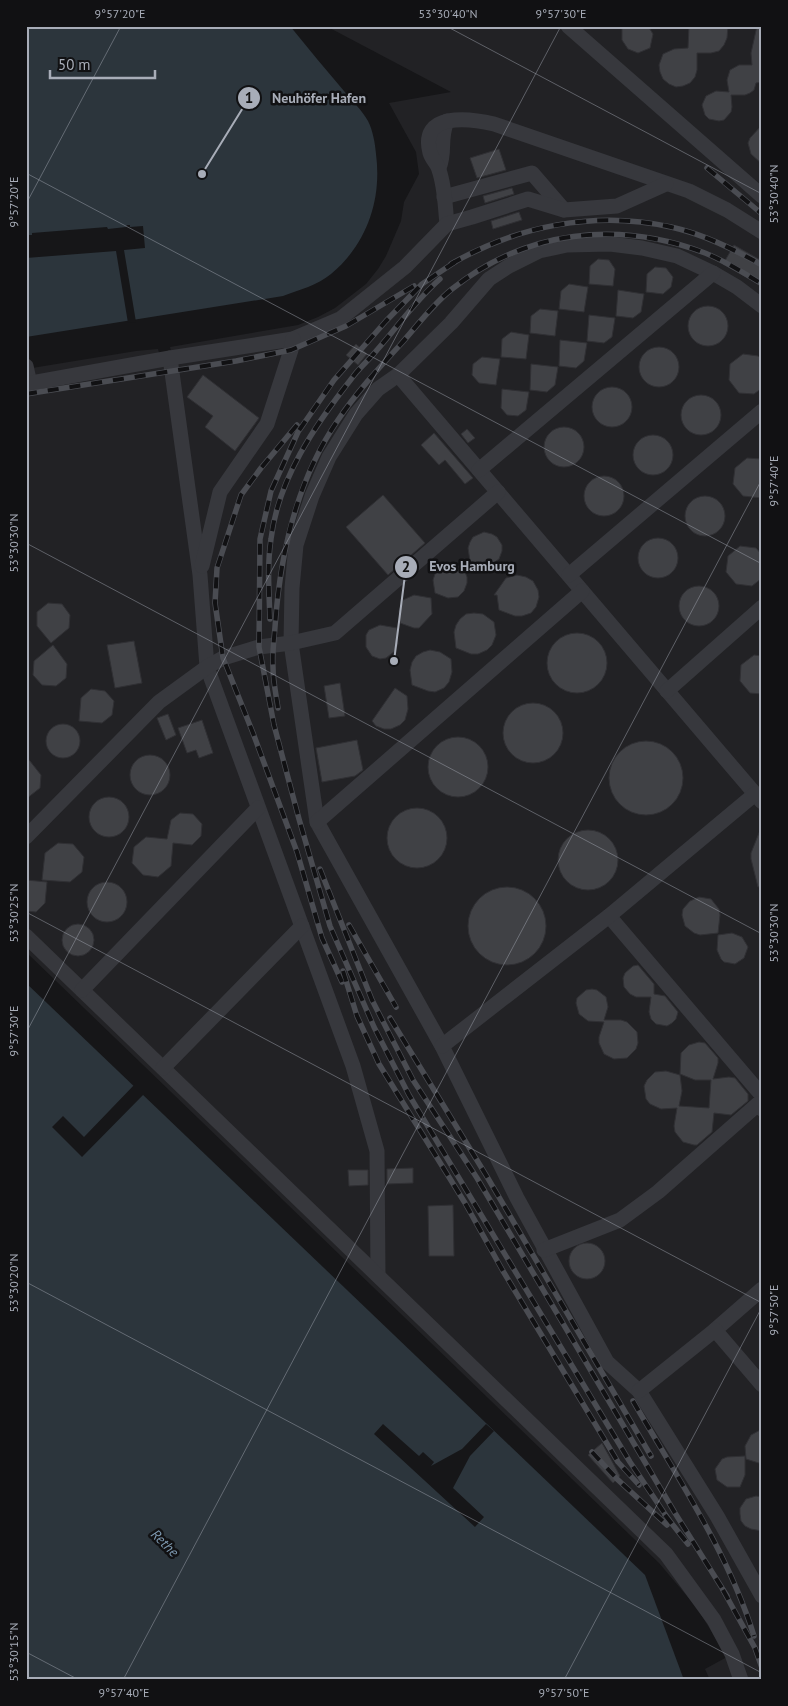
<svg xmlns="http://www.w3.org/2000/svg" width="788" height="1706" viewBox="0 0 788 1706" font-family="'PT Sans',sans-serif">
<rect width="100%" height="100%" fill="#161618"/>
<path fill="#222225" d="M326,26H762V1680H710L705,1669L727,1657L697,1608L659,1563L26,952V369L136,351L158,349L159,353L171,351L170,347L298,325L318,317L335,308L366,284L378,269L386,256L401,221L404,202L419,174L416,152L389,103L451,92Z"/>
<g fill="#2c353c">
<path d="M26,26H290C308,48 326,70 344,91C351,100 362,110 368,121C373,131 375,143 376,154C382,200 367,244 331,274C318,285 299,290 283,296L26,337Z"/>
<path d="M26,983L645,1575L684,1680H26Z"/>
</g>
<g fill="#161618">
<path d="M127,225H130V227L143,226L145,248L124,250L136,322L128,323L116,251L26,258V235H32V233L107,227L108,229L126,227Z"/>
<path d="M135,1084L145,1093L82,1157L52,1127L63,1116L84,1137Z"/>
<path d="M383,1424L419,1456L423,1452L434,1462L431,1466L462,1449L486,1424L494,1431L470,1456L453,1488L484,1517L475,1527L374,1434Z"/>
</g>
<g fill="#404145" stroke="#303034">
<path d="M622,26H648L653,34L650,48L638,53L628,49L622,40Z"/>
<path d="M689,26H728L727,38L724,45L719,51L711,53H697V70L695,77L690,83L683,86L676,87L669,84L663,79L660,72L659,65L663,54L674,49L688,48Z"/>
<path d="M757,26H762V82L756,83L754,90L750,93L745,95H731L732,107L731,112L724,120L719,121L709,119L705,115L702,105L706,96L716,91L729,92L727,80L730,70L739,65H752L751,53Z"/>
<path d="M762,125V164L751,154L748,143L750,138Z"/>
<path d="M499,149L506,170L477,178L470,158Z"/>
<path d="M512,188L514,194L485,203L483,196Z"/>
<path d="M519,212L522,220L493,229L491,221Z"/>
<path d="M734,245L762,261V286L723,264Z"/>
<path d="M598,259L609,260L615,269L613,286L589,284L590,266Z"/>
<path d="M655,267L666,268L673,277L671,287L663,294L646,292L647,274Z"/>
<path d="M569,284L588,287L584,312L559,309L561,291Z"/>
<path d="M618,290L644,294L641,312L633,318L616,316Z"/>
<circle cx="708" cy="326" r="20"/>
<path d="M540,309L558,311L555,336L530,333L531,316Z"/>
<path d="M589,315L615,318L612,337L604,343L587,341Z"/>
<path d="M511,332L529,335L526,359L501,357L502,339Z"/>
<path d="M560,340L587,343L584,361L576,368L559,366Z"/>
<path d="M356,344L367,354L358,365L346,355Z"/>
<circle cx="659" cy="367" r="20"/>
<path d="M743,354L758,356L762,360V388L754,394L739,393L729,380L730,364Z"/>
<path d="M482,357L500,359L496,385L479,383L472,375L473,364Z"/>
<path d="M531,364L558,367L555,385L547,392L530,390Z"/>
<path d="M203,375L259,418L235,451L205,427L213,416L187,397Z"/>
<circle cx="612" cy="407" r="20"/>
<path d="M502,389L529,392L526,410L518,416L507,415L501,408Z"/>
<circle cx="701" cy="415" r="20"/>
<circle cx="564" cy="447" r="20"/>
<path d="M467,429L475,438L468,443L461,434Z"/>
<path d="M434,433L473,478L465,484L445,460L439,465L421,445Z"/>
<circle cx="653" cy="455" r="20"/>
<path d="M747,458L762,459V498L743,496L733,484L735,468Z"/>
<circle cx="604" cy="496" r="20"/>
<path d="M383,495L425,543L388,575L346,527Z"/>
<circle cx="705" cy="516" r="20"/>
<path d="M484,532L492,534L497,537L502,545V551L499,559L489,566H483L470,561L468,548L470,542L473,537Z"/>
<circle cx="658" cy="558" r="20"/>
<path d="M740,546L756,548L762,555V578L752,586L736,584L726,572L728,556Z"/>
<path d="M449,564L463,567L467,577V583L464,591L458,597L448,598L435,593L433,580L435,574L443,566Z"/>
<path d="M517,575L526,577L533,581L538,590L539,597L536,607L531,613L522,616H515L499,610L497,595H494L506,578Z"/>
<circle cx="699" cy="606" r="20"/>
<path d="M414,595L431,598L432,614L419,628H414L400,623L399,611L403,600Z"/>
<path d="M48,603L62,604L70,615L69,628L51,643L37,626V612Z"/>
<path d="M474,613L483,614L494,622L496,635L492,645L487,650L478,654H471L456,648L454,632L456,625L460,619L466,614Z"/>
<path d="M380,625L397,628L398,644L395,651L386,658L380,659L372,656L366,647V635L369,630Z"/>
<circle cx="577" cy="663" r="30"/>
<path d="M134,641L142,683L115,688L107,645Z"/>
<path d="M53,645L67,664L66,678L56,686L42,685L33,675L34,661Z"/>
<path d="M430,650L440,652L451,659L452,672L449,682L444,688L435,692L428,691L412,685L410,670L412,662L416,656L423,652Z"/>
<path d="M754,655L762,656V694L750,693L740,681L741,665Z"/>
<path d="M340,683L345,716L329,718L324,686Z"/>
<path d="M395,688L407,696L408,709L405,720L400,725L391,729H384L376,726L372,721Z"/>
<path d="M91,689L105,691L114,701L112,715L102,723L79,721L81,698Z"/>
<circle cx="533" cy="733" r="30"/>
<path d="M168,714L176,735L166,740L157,718Z"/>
<path d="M202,720L213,753L199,758L196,750L187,753L178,728Z"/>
<circle cx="63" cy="741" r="17"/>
<circle cx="458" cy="767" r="30"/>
<path d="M357,740L363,770L355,776L322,782L316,748Z"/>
<circle cx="646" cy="778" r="37"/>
<circle cx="150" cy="775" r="20"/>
<path d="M26,756L41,775L40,788L26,799Z"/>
<circle cx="109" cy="817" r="20"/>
<circle cx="417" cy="838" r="30"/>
<path d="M180,813L193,814L202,824L201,836L192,845L173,843L171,866L158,877L143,875L132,863L134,847L146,837L167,839L171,820Z"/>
<path d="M761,828L762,886L758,887L751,859V853Z"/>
<circle cx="588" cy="860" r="30"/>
<path d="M58,843L73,844L84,857L82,872L70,882L42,880L45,853Z"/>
<path d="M26,880L47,882L45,903L36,912L26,911Z"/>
<circle cx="107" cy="902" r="20"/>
<circle cx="507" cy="926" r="39"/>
<path d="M699,897L711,899L719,909L720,915L718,933L700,935L694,933L685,926L682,915L683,909L690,901Z"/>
<circle cx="78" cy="940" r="16"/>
<path d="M732,933L742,937L748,947L744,958L735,964L724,962L721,959L717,950L718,935Z"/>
<path d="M638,965L654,984V994L665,996L678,1012L676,1019L672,1023L667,1026L656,1024L651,1019L649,1012L651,997H636L630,994L624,987L623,978L625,973L633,966Z"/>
<path d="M592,989L597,990L606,997L608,1007L604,1020H621L627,1022L637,1032L638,1043L636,1049L627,1058L614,1059L604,1054L599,1043V1037L604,1022L588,1021L579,1014L576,1003L577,998L586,990Z"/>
<path d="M699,1042L705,1043L718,1058V1063L713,1079L729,1077L735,1078L748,1094V1101L731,1115L714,1113L712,1132L697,1145H694L683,1142L675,1132L674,1126L677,1108L661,1109L650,1104L646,1099L644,1086L647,1080L655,1072L666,1071L680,1075L682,1091L679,1106L709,1108L711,1080H695L680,1074L681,1053L689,1045Z"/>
<path d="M413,1168V1183L387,1184V1169Z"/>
<path d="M348,1170H368V1185L349,1186Z"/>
<path d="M453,1205L454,1256H429L428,1206Z"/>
<circle cx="587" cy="1261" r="18"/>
<path d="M762,1429V1464L746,1459L745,1446L751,1435Z"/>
<path d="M602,1443L620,1476L613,1483L588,1455Z"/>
<path d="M745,1456V1475L740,1487H727L717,1480L715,1469L722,1459L727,1457Z"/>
<path d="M756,1496L762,1497V1531L751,1529L745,1526L741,1521L740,1514V1508L746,1499Z"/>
</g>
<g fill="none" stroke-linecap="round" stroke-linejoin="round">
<g stroke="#37383d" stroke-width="15">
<path d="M568,26L762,196"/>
<path d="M439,168C446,151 439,140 447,121"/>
<path d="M444,197L532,173L564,210"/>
<path d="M447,224C445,206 445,187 439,170C438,164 432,160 430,153C419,112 469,118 494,124L689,191L727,210L762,232"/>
<path d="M762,306L737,287L713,273L677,256L642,248L610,244L567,245L539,251L509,266L489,279L451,323L398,375L378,389L356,414L329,457L312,496L296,545L292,588L291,643L317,822L442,1046L517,1198L607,1362L639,1391L717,1516L762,1596"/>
<path d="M170,358L200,575L207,667L353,1066L377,1151L378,1275"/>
<path d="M26,366L30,384"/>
<path d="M398,375L762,802"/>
<path d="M26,384L170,358L293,339L340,319L405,267L447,224L472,217L528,199L564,210L617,206L666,184"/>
<path d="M479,470L713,273"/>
<path d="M202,566L220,492L267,424L291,350L293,339"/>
<path d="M569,575L762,411"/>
<path d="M667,691L762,607"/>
<path d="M317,822L582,591"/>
<path d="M26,837L159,702L207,667L223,658L259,647L291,643L335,633L498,492"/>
<path d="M609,916L759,1092"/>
<path d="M26,936L666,1554L714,1620L732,1654L741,1680"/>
<path d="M82,990L258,808"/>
<path d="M442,1046L609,916L755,794"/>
<path d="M163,1068L302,926"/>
<path d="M544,1250L620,1220L658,1192L758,1104L762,1109"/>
<path d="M715,1330L762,1289"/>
<path d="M639,1391L715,1330L762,1385"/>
</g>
<g stroke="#4a4c52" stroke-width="5.5">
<g id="rail">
<path d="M707,168L762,214"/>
<path d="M455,262L422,284L386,321L334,380L298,432L271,491L260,539L259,647L274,725L299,819L330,926L374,1027L409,1095L630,1462L669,1520"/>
<path d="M451,264C517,226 595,210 671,227C703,234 733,249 762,265"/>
<path d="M26,394L236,361L291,350L346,326L414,286"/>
<path d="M297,425L261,468L241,495L217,568L215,603L223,658L253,733L297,852L322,938L342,982"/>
<path d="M270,619C269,592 267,566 271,539C278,479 315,425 352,378C359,368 369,360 377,350C398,326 416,300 440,279"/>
<path d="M278,708C276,694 273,681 273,667C272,654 274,640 275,627C280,554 296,481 338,420C356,393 378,369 400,345C417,326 432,305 452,289C526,230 618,220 705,253C725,261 744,273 762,284"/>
<path d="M320,869L372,1000L413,1080L477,1178L675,1513L727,1596"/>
<path d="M349,925L396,1007"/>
<path d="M343,971L357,1016L379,1064L465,1203L503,1271L618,1462L639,1485"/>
<path d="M390,1018L486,1175L651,1456"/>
<path d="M633,1401C677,1477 728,1552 754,1636"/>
<path d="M592,1452L617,1479L667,1525"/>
<path d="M665,1515L688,1544"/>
<path d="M723,1590L755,1648L762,1668"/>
</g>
</g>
<use href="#rail" stroke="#111113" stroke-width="4" stroke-dasharray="11" stroke-linecap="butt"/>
</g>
<path fill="none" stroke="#a8adb8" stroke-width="1" stroke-opacity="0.45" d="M446,26L762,194M26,173L762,564M26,204L121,26M26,543L762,934M26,912L762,1303M26,1033L561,26M26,1282L762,1673M26,1652L79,1680M123,1680L762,479M564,1680L762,1307"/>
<g text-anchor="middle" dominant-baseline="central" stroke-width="5" stroke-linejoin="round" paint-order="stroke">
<g font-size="14" font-style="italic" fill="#7f9bb3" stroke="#111113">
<text transform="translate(165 1543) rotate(45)">Rethe</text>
</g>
</g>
<path fill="none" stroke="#a8adb8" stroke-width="2" d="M202 174L249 98M394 661L406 567"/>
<g fill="#a8adb8" stroke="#111113" stroke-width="2">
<circle cx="202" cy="174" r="5"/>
<circle cx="394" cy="661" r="5"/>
<circle cx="249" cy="98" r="12"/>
<circle cx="406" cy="567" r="12"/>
</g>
<g font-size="15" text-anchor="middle" font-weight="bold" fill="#111">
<text x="249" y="103">1</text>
<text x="406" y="572">2</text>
</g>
<g font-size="14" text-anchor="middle" font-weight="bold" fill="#a8adb8" stroke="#111113" stroke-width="5" stroke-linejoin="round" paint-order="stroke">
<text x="319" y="103">Neuhöfer Hafen</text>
<text x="472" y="571">Evos Hamburg</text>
</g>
<rect width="788" height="1706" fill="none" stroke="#111113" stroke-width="55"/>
<path d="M50 70v8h105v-8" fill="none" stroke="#a8adb8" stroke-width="2.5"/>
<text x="58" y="70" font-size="15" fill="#a8adb8" stroke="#111113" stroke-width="4" paint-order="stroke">50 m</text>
<rect x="28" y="28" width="732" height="1650" fill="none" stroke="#a8adb8" stroke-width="2"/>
<g font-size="12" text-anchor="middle" fill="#a8adb8">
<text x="120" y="18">9°57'20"E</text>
<text x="448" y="18">53°30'40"N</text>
<text x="561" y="18">9°57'30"E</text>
<text transform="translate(774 194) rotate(-90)" y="4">53°30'40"N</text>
<text transform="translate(14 202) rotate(-90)" y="4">9°57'20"E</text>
<text transform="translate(774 481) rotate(-90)" y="4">9°57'40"E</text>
<text transform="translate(14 543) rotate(-90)" y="4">53°30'30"N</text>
<text transform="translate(14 913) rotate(-90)" y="4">53°30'25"N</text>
<text transform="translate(774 933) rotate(-90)" y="4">53°30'30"N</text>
<text transform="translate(14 1031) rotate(-90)" y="4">9°57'30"E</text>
<text transform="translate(14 1283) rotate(-90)" y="4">53°30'20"N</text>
<text transform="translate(774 1310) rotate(-90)" y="4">9°57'50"E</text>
<text transform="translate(14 1652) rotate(-90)" y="4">53°30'15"N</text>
<text x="124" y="1697">9°57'40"E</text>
<text x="564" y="1697">9°57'50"E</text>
</g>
</svg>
